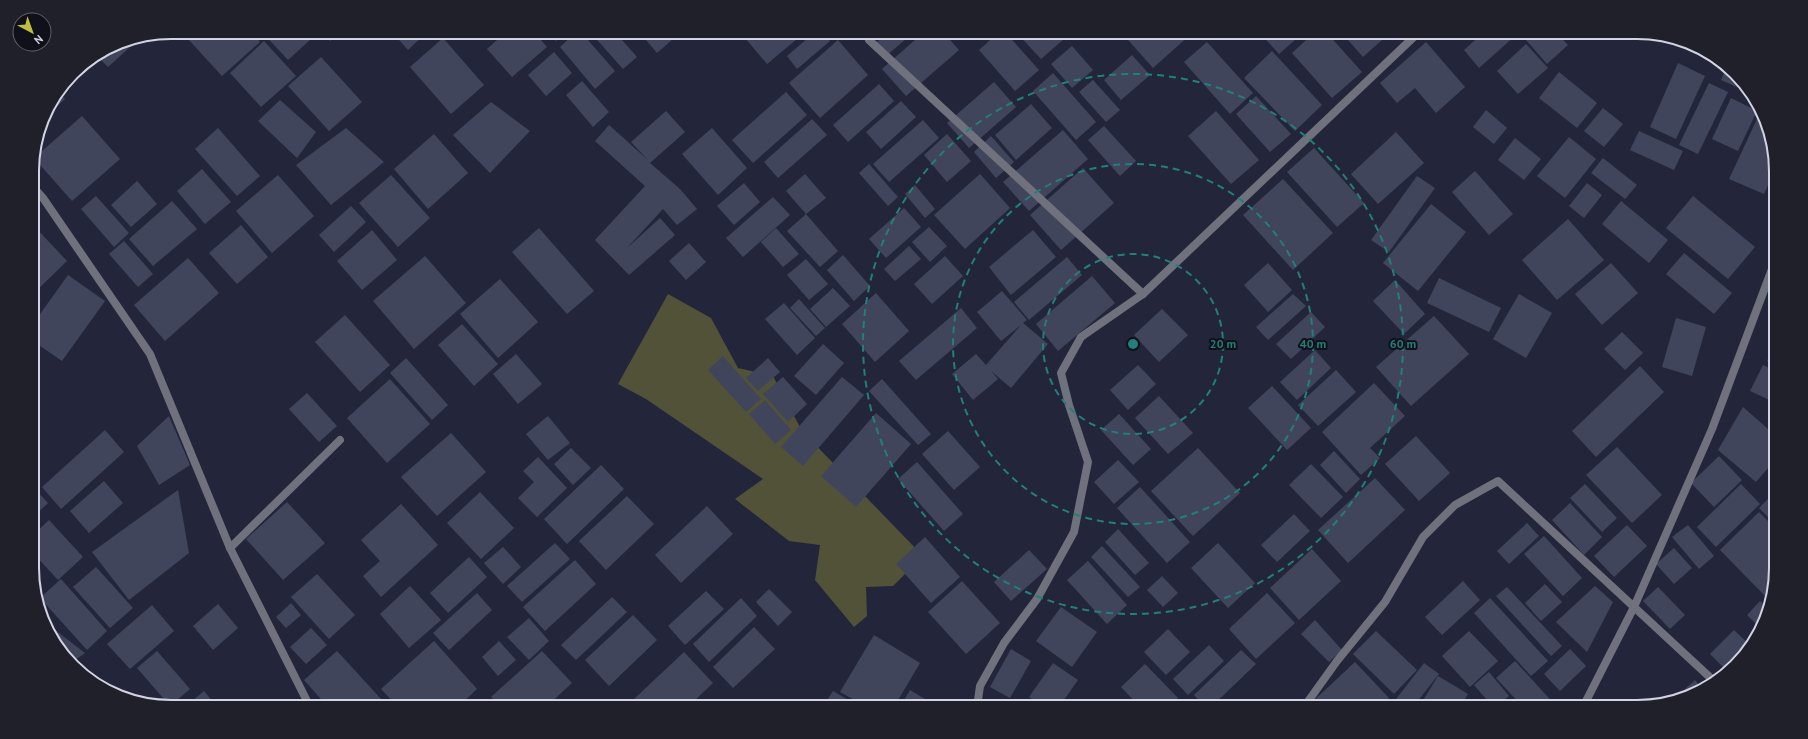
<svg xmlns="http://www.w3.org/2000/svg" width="1808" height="739" viewBox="0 0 1808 739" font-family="'PT Sans',sans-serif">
<rect width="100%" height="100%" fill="#23263b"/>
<path fill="#525239" d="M668,294L711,318L738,368L773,376L802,431L923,556L893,586L866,587L867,616L854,627L815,580L820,545L789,541L735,499L763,479L646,399L618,384Z"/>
<g fill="#41455c">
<path d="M196,32H251L260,42L222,76L188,39Z"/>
<path d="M262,32H307L312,38L288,60Z"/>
<path d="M321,32H340L330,41Z"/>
<path d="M392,32H427L408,50Z"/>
<path d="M506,32H534L547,47L512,77L487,49Z"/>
<path d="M547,32H566L556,41Z"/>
<path d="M576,32H581L615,71L595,89L560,47Z"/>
<path d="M590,32H615L637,57L623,69Z"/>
<path d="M644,32H681L657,53L641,34Z"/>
<path d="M740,32H792L797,39L767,64Z"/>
<path d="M815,32H822L830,41L797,69L787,56Z"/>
<path d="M888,32H914L886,56L875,44Z"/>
<path d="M924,32H943L959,50L906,96L882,69Z"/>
<path d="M999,32H1005L1039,70L1015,91L979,50Z"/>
<path d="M1016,32H1058L1064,39L1041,59Z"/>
<path d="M1121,32H1190L1191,34L1153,68Z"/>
<path d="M1259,32H1304L1279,54Z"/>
<path d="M1315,32H1326L1362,72L1332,98L1292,53Z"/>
<path d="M1341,32H1391L1363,57Z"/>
<path d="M1484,32H1513L1516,35L1479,68L1464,50Z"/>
<path d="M1519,32H1556L1568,45L1547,64Z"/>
<path d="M1563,32H1574L1568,37Z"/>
<path d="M140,38L108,67L97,56L118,43Z"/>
<path d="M443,38L484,85L451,114L410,67Z"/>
<path d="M838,40L868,75L820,118L789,83Z"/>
<path d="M264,41L296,76L261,107L230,73Z"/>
<path d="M1207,42L1253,93L1230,114L1184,62Z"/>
<path d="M1426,42L1465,87L1436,113L1415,88L1397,103L1380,83Z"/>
<path d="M1526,44L1548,68L1518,94L1497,71Z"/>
<path d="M1072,46L1093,70L1072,88L1051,64Z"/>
<path d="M1272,51L1322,105L1295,131L1244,78Z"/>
<path d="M554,52L572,73L546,96L528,75Z"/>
<path d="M1132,55L1150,75L1121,100L1104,80Z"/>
<path d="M321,57L362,102L329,131L288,86Z"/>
<path d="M1678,63L1705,76L1676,139L1650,127Z"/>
<path d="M1727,66L1747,86L1750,93L1721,80Z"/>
<path d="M1559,72L1597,103L1577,128L1539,98Z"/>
<path d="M1053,73L1096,122L1076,140L1033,91Z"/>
<path d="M1093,80L1120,110L1106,122L1079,92Z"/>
<path d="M582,81L609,112L593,127L566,95Z"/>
<path d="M994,82L1016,107L969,148L947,123Z"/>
<path d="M1709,83L1728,92L1698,154L1679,145Z"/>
<path d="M879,84L894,101L848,142L833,125Z"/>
<path d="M786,92L807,115L753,163L732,140Z"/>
<path d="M59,93L65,99L44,118L46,109Z"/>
<path d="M1256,96L1291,134L1270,152L1236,114Z"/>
<path d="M1731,98L1757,111L1738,151L1712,139Z"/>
<path d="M280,100L316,132L297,158L258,121Z"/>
<path d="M901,101L916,117L881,149L866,132Z"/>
<path d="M491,102L530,131L490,173L453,135Z"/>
<path d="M1031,104L1052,128L1016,160L995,135Z"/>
<path d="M1603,108L1623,124L1604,147L1584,131Z"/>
<path d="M1486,110L1507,128L1494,144L1473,127Z"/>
<path d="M666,111L685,132L650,163L680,189L697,209L677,225L663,209L627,248L660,218L675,235L629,275L595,240L645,186L595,141L609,125L648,160L631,142Z"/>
<path d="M1216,111L1259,160L1231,184L1188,136Z"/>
<path d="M82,116L120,159L72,201L34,158Z"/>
<path d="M812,119L827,135L778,178L764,162Z"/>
<path d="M1757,119L1762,121L1775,153V170L1764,194L1729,179Z"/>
<path d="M923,120L939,138L889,182L873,164Z"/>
<path d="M1104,126L1136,161L1120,176L1088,140Z"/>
<path d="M218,128L260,176L237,196L195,149Z"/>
<path d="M346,128L384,162L331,205L296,165Z"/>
<path d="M712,128L747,168L718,195L682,154Z"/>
<path d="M1063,130L1088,159L1029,211L1003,182Z"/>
<path d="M1639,131L1683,151L1674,170L1630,150Z"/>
<path d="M1396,132L1424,163L1378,204L1351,174Z"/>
<path d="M434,134L468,173L428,209L394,169Z"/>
<path d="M947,134L971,161L947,182L924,155Z"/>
<path d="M991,136L1014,162L996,178L974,152Z"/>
<path d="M1569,137L1596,159L1565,198L1537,176Z"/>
<path d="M1515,138L1541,159L1524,180L1498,160Z"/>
<path d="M1314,148L1364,203L1337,227L1287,172Z"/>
<path d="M1603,158L1637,185L1625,199L1591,173Z"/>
<path d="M869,164L898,197L888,206L859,173Z"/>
<path d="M1083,168L1114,203L1061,250L1030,215Z"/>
<path d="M202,169L231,202L205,224L177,191Z"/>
<path d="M1475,171L1513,214L1489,235L1452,192Z"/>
<path d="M805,174L826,198L806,214L786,191Z"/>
<path d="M980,174L1010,208L965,249L934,215Z"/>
<path d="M278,175L314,216L272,253L236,211Z"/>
<path d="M391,175L430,218L398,247L359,203Z"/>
<path d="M1417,176L1435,188L1389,252L1371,240Z"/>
<path d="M1283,179L1333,233L1293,270L1243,215Z"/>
<path d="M137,181L157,204L131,227L111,205Z"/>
<path d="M744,183L760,202L734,225L717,206Z"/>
<path d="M1587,183L1602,195L1584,218L1569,206Z"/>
<path d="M915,185L935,209L925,218L905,194Z"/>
<path d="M96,196L129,233L114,247L81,209Z"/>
<path d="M1693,196L1755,247L1728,279L1666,228Z"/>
<path d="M773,197L790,215L743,257L726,238Z"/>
<path d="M172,201L197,229L153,266L129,239Z"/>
<path d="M1621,201L1668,240L1649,263L1602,224Z"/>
<path d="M1431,204L1466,232L1418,291L1383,263Z"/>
<path d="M351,206L366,222L334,252L319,235Z"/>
<path d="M904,208L921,227L886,258L869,239Z"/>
<path d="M806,214L838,251L820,267L787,231Z"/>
<path d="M1568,219L1604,260L1557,300L1522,260Z"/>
<path d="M241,225L268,257L237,284L209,253Z"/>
<path d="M929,227L947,246L930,262L912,242Z"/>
<path d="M36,228L67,261L33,294V231Z"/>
<path d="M539,228L594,291L567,314L512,252Z"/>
<path d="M776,228L799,254L783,267L761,242Z"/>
<path d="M372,230L397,260L362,290L337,261Z"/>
<path d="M1033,230L1056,257L1011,295L989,267Z"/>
<path d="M124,241L153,274L138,287L109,254Z"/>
<path d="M689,243L706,262L686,280L669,261Z"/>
<path d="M909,246L921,259L895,281L884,269Z"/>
<path d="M1684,253L1732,293L1714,314L1666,274Z"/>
<path d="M843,255L870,286L854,301L827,270Z"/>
<path d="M425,256L466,303L414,349L373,301Z"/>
<path d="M945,256L963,276L932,304L914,284Z"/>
<path d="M1067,257L1082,275L1029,320L1014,302Z"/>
<path d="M188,258L219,293L165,341L134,305Z"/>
<path d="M806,259L828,284L809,300L787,275Z"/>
<path d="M1268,263L1292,290L1268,312L1244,285Z"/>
<path d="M1611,263L1638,293L1602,325L1575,294Z"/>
<path d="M68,275L105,301L62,361L33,341V324Z"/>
<path d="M1092,276L1115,303L1058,351L1036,324Z"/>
<path d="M1439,278L1501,308L1489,332L1427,303Z"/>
<path d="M500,279L538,322L498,358L460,314Z"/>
<path d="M1395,280L1425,314L1404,334L1373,301Z"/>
<path d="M833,288L850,306L826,327L810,309Z"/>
<path d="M1002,291L1027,320L1023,323L1048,344L1011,388L991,371L998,379L973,400L952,374L976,354L986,365L1021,325L1001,341L977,312Z"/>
<path d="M876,293L909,331L875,362L842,324Z"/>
<path d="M1293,294L1306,306L1268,340L1256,327Z"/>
<path d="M1519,294L1552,313L1526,358L1493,339Z"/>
<path d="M1775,296V308L1769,304Z"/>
<path d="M799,299L825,328L816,336L790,308Z"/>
<path d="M784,303L815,338L797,355L765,319Z"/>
<path d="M961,308L977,328L916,380L899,361Z"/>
<path d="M1162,309L1188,335L1159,362L1134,335Z"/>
<path d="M1311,312L1325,327L1291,359L1276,344Z"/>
<path d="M345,315L390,365L360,392L315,342Z"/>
<path d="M1434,316L1469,354L1411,406L1376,367Z"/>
<path d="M1676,318L1706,327L1692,376L1662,367Z"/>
<path d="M462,324L498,364L474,386L438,345Z"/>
<path d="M1622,332L1643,353L1625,370L1604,349Z"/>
<path d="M823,344L844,363L816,395L794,376Z"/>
<path d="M1775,344V366L1767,361Z"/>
<path d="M1315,350L1331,368L1297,400L1280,382Z"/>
<path d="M516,354L542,384L518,404L493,374Z"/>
<path d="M723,356L761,399L746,412L708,370Z"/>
<path d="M406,358L448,405L432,420L390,373Z"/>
<path d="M768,358L780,372L758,391L746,378Z"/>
<path d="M1138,365L1156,384L1128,410L1110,390Z"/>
<path d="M1763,365L1775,371L1776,403L1750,391Z"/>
<path d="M1640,366L1664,392L1596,457L1572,431Z"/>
<path d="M1336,370L1356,392L1318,426L1298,405Z"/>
<path d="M783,377L807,404L788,422L763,394Z"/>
<path d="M842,377L864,395L803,466L781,447Z"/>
<path d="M390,379L430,424L387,463L347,418Z"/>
<path d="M882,379L931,434L918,445L869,391Z"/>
<path d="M1374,383L1405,416L1370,448L1380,458L1361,475L1322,432Z"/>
<path d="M1272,386L1311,428L1287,450L1248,408Z"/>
<path d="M307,393L337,426L319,442L289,409Z"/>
<path d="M1159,396L1193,433L1168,454L1135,418Z"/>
<path d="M765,400L791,430L775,444L749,414Z"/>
<path d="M1743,407L1776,436V459L1756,482L1718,450Z"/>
<path d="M876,413L911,444L856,507L821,476Z"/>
<path d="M1119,414L1151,449L1133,465L1101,430Z"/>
<path d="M169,416L190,465L159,485L137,446Z"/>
<path d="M548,416L570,443L548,460L526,434Z"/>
<path d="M105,430L124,452L61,509L42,487Z"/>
<path d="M948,431L980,467L954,490L922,454Z"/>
<path d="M451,433L486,472L437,516L401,477Z"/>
<path d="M1416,436L1450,473L1419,501L1385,464Z"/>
<path d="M1617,447L1662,495L1632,523L1586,475Z"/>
<path d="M571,448L591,468L573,485L554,464Z"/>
<path d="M1198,448L1240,493L1193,536L1151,491Z"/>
<path d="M1334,451L1360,479L1346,493L1320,465Z"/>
<path d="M1719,456L1742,480L1714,507L1691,483Z"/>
<path d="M538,457L567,488L537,517L518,498L534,482L523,471Z"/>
<path d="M1118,460L1139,482L1114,504L1094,482Z"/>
<path d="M917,462L963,514L944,531L898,479Z"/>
<path d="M1311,464L1343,497L1321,518L1289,485Z"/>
<path d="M601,465L624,489L567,544L544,519Z"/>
<path d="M1375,478L1405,510L1348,563L1318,530Z"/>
<path d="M104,481L123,503L89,533L70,511Z"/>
<path d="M1585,484L1617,518L1602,532L1570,498Z"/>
<path d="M1741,484L1760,504L1716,547L1697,527Z"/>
<path d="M1140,487L1190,542L1167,563L1117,508Z"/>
<path d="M34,488L48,503L34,516Z"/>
<path d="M178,490L189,553L129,600L92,552Z"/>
<path d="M1776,491V525L1759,508Z"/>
<path d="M480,492L514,528L481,559L447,523Z"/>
<path d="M627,496L654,524L606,570L579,541Z"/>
<path d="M287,502L325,543L283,580L246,539Z"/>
<path d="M1570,503L1602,537L1584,555L1552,520Z"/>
<path d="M401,504L438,545L381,597L363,576L380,561L361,540Z"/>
<path d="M707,506L733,534L681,583L655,555Z"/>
<path d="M1759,512L1776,529V568L1772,591L1766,597L1720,550Z"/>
<path d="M1294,514L1310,531L1277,562L1261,545Z"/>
<path d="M49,520L83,557L58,580L34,554V534Z"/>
<path d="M1527,523L1539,536L1509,564L1497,551Z"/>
<path d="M1627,525L1647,546L1614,577L1594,556Z"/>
<path d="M1688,525L1714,556L1699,569L1672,537Z"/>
<path d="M1118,529L1149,563L1135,575L1105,542Z"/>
<path d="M1544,536L1582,578L1563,596L1524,554Z"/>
<path d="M925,537L960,577L931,603L896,564Z"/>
<path d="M555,543L570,559L522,602L507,586Z"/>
<path d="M1218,543L1255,583L1228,608L1191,568Z"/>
<path d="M1102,546L1140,587L1128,597L1091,557Z"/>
<path d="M503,547L521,567L503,584L484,563Z"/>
<path d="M1674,548L1692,568L1674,584L1656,564Z"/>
<path d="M1312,549L1341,581L1299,620L1270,588Z"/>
<path d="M1029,550L1047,569L1011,601L994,582Z"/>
<path d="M469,557L487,577L448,613L430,593Z"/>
<path d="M575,560L596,584L545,631L523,607Z"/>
<path d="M1088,561L1127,605L1107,624L1067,580Z"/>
<path d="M96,567L133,608L110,628L73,587Z"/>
<path d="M317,574L355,615L329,639L291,597Z"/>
<path d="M35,575L40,581L35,586Z"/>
<path d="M1162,576L1178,593L1163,607L1147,590Z"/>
<path d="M61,579L107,631L87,650L40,598Z"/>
<path d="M962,581L1000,623L966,654L928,612Z"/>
<path d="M1463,581L1480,600L1442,635L1425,617Z"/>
<path d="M1545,584L1562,602L1541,621L1525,603Z"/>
<path d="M410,586L441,620L409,648L380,614Z"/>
<path d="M1595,586L1613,602L1587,652L1556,622Z"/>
<path d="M1507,587L1562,646L1551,656L1496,596Z"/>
<path d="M1658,587L1685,615L1670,629L1643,601Z"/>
<path d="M769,589L792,612L778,626L756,602Z"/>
<path d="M706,591L724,609L685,645L668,626Z"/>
<path d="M477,593L492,610L449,650L433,633Z"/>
<path d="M1267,593L1295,623L1256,659L1229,629Z"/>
<path d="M612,597L627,612L576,660L561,645Z"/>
<path d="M741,598L757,616L709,662L693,644Z"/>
<path d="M1490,598L1548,661L1531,676L1474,613Z"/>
<path d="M1760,601L1769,609L1760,628L1747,615Z"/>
<path d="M291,603L301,615L286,628L276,617Z"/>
<path d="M218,604L238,628L213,650L193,626Z"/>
<path d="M152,605L174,631L130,669L107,644Z"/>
<path d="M1061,607L1097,632L1072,667L1036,641Z"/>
<path d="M633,615L657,640L609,686L585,660Z"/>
<path d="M529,618L549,641L529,660L507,637Z"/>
<path d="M1315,620L1342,650L1329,662L1301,634Z"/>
<path d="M50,626L85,653L71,663L66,659Z"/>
<path d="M754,627L775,649L733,688L713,667Z"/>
<path d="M311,628L327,645L306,664L290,647Z"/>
<path d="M1168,629L1190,652L1166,675L1144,652Z"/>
<path d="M1734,630L1751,646L1747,652L1728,672L1710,654Z"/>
<path d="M1376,631L1417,670L1394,694L1353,654Z"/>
<path d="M1469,631L1498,661L1470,687L1442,656Z"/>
<path d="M874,635L920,663L894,707H867L840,692Z"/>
<path d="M434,641L477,689L458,707H398L381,689Z"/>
<path d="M499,641L516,660L498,676L482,657Z"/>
<path d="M1209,645L1224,661L1188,695L1173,679Z"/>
<path d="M1011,649L1031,661L1010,698L990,687Z"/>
<path d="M1570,649L1586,666L1560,691L1544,674Z"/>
<path d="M1241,650L1256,664L1211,707H1205L1194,695Z"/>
<path d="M157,651L190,689L170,706L137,668Z"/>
<path d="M337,651L382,700L374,707H328L304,680Z"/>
<path d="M542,651L572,683L546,707H500L491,697Z"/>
<path d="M684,652L713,683L688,707H640L633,700Z"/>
<path d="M1515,661L1557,707H1523L1496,678Z"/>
<path d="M1355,662L1389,698L1380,707H1310L1309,705Z"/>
<path d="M1053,663L1078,680L1059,707H1043L1029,697Z"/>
<path d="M1424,663L1439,674L1413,707H1390Z"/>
<path d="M1145,664L1178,698L1169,707H1140L1121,687Z"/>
<path d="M1489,672L1509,696L1496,707H1493L1474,685Z"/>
<path d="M1438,676L1468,694L1460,707H1419Z"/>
<path d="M1695,680L1702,689L1682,700L1675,701L1674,699Z"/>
<path d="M910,690L938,707H900Z"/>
<path d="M204,691L217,707H185Z"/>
<path d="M833,691L860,707H823Z"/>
<path d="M1514,699L1522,707H1506Z"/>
<path d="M1472,701L1481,707H1467Z"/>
<path d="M1115,702L1119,707H1110Z"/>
</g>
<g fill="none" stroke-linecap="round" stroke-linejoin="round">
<g stroke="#6f717d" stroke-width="8">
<path d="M869,40L1143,294"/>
<path d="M32,186L43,198L150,354L230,548L310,707"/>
<path d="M230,548L340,440"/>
<path d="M977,707L980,686L1004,643L1037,599L1074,532L1088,462L1069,405L1061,373L1081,337L1143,294L1419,32"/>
<path d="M1304,707L1337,661L1385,602L1423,537L1455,505L1498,481L1715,682"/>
<path d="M1583,707L1634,607L1712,429L1775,261"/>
</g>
</g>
<g fill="none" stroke="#227f7a" stroke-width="2" stroke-dasharray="7 5">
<circle cx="1133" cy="344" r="90"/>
<circle cx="1133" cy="344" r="180"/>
<circle cx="1133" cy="344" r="270"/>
</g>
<path d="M0 0H1808V739H0ZM171 39H1637A132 132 0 0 1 1769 171V568A132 132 0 0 1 1637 700H171A132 132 0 0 1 39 568V171A132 132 0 0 1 171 39Z" fill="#1f2029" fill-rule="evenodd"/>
<path fill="none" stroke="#d1d4e2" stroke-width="2" d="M171 39H1637A132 132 0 0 1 1769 171V568A132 132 0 0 1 1637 700H171A132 132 0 0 1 39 568V171A132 132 0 0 1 171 39Z"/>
<circle cx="1133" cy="344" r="6" fill="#227f7a" stroke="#0f1019" stroke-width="2"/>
<g font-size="12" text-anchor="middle" font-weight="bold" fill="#227f7a" stroke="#0f1019" stroke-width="4" stroke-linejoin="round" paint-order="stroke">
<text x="1223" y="348">20 m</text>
<text x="1313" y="348">40 m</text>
<text x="1403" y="348">60 m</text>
</g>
<g transform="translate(32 32) rotate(139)"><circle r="19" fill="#0f1019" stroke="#5d5e69"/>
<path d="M0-3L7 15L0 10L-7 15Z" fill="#c0be41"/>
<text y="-6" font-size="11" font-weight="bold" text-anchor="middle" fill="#d1d4e2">N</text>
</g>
</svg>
